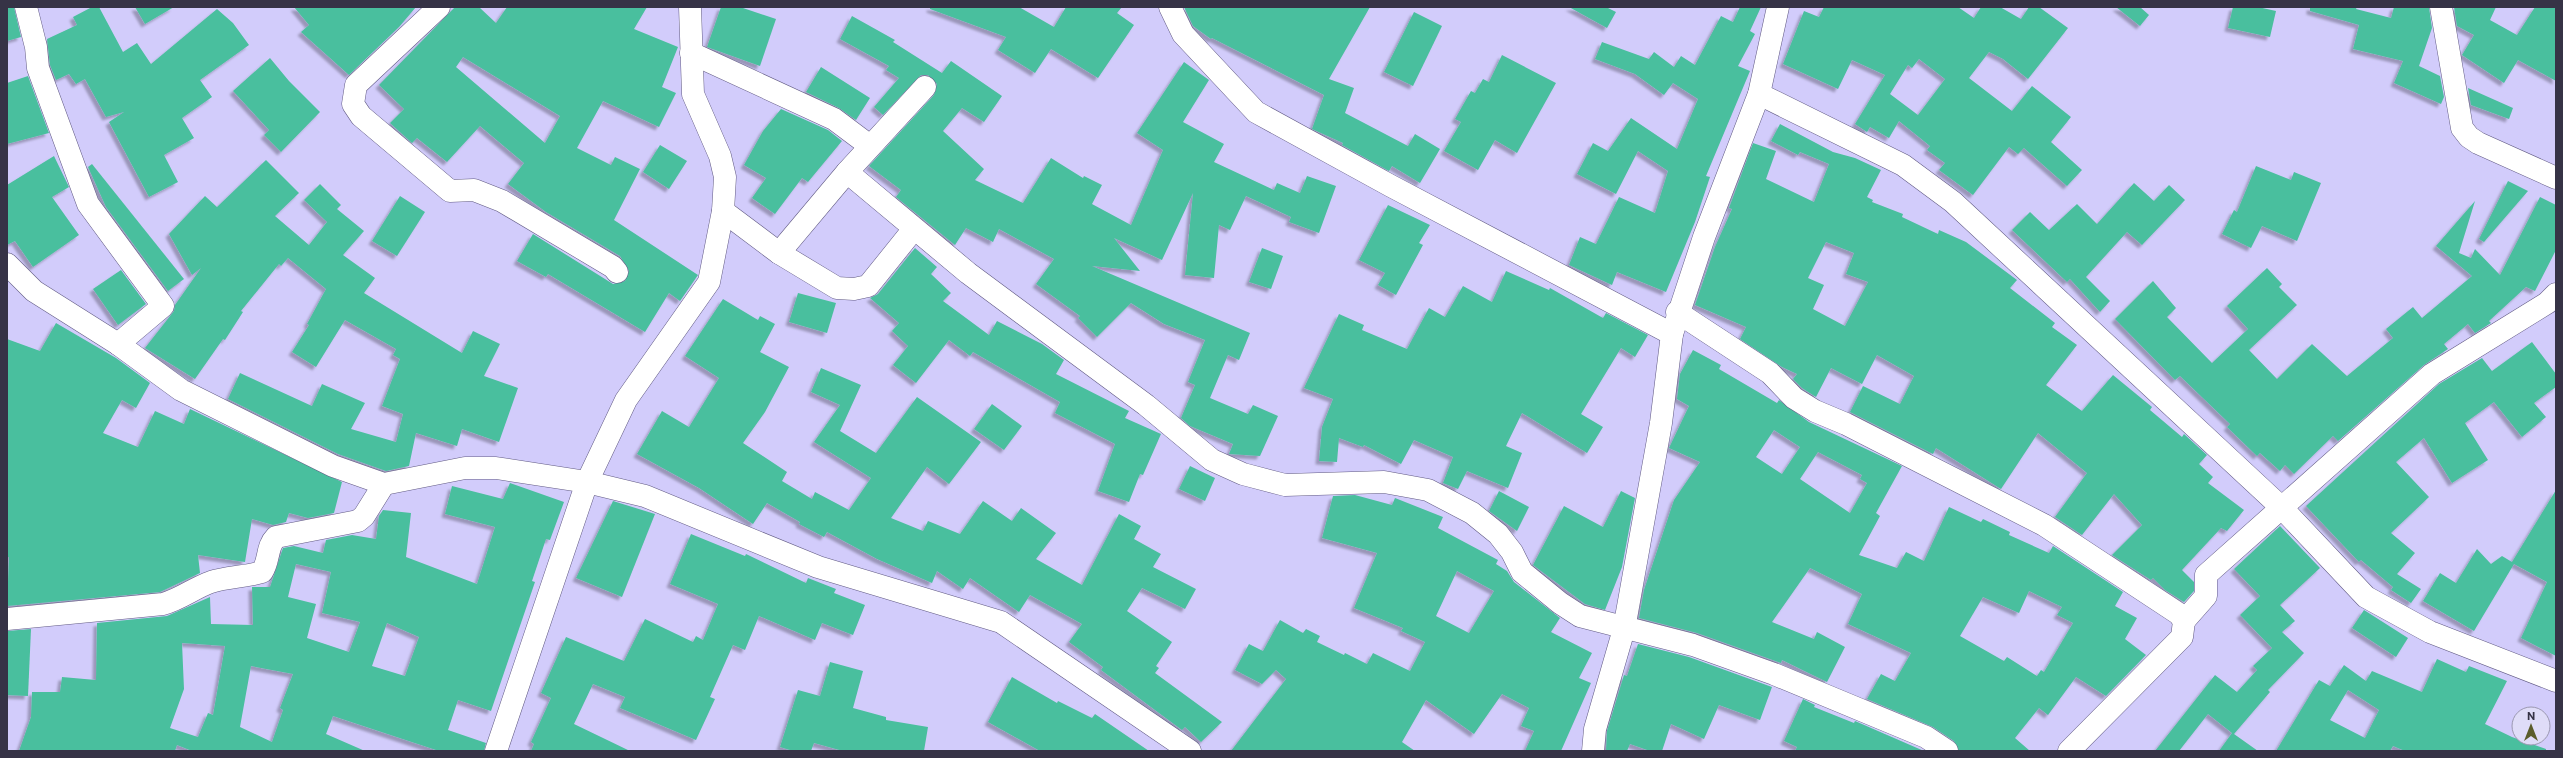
<svg xmlns="http://www.w3.org/2000/svg" width="2563" height="758" viewBox="0 0 2563 758" font-family="Commissioner,sans-serif">
<defs>
<filter id="shadow"><feDropShadow dx="-3.5" dy="3.5" stdDeviation="1" flood-color="#0004"/></filter>
</defs>
<rect width="100%" height="100%" fill="#d2ccfb"/>
<g fill="#4abf9e" fill-rule="evenodd" filter="url(#shadow)">
<path d="M7,7H14L21,37L7,41Z"/>
<path d="M92,7H99L123,52L137,43L151,64L217,9L233,23L249,45L200,80L212,97L182,118L194,138L164,155L178,182L149,197L109,122L124,112L106,117L85,79L76,84L69,74L56,80L50,65L47,39L77,25L73,17Z"/>
<path d="M135,7H174L145,24Z"/>
<path d="M294,7H416L399,27L349,75L301,32L309,25Z"/>
<path d="M455,7H479L496,23L507,7H647L634,29L678,47L662,87L676,93L659,127L603,101L577,148L611,165L615,157L640,169L614,220L698,275L680,301L669,293L645,332L548,274L546,277L517,261L533,234L613,284L625,281L629,271L620,256L546,212L508,184L524,163L480,126L447,162L417,138L412,143L390,123L404,109L379,85ZM463,57L560,116L545,143L456,67Z"/>
<path d="M721,7H740L776,19L760,66L707,47Z"/>
<path d="M930,7H1019L1054,27L1066,7H1122L1117,13L1134,25L1098,78L1051,49L1035,73L998,50L1006,37L930,9Z"/>
<path d="M1184,7H1370L1329,79L1354,88L1345,113L1408,146L1415,134L1440,149L1420,183L1392,166L1389,171L1342,145L1343,143L1312,129L1324,95L1212,38L1211,39L1193,26Z"/>
<path d="M1569,7H1606L1616,12L1607,28Z"/>
<path d="M1740,7H1761L1750,31L1755,34L1738,66L1750,71L1706,176L1710,177L1695,222L1666,292L1617,272L1612,285L1569,265L1580,237L1596,244L1619,197L1655,213L1668,171L1638,151L1616,194L1577,174L1593,143L1608,151L1631,118L1677,149L1698,99L1673,83L1664,95L1635,74L1595,59L1602,42L1649,59L1654,52L1674,67L1681,56L1695,65L1721,16L1733,22Z"/>
<path d="M1824,7H1958L1974,18L1981,7H2000L2021,19L2029,7H2039L2068,28L2028,79L2003,59L1989,52L1969,78L2012,111L2032,86L2071,117L2051,142L2082,170L2067,186L2024,148L2018,154L2009,147L1973,195L1939,170L1945,163L1927,150L1930,146L1899,121L1889,138L1870,127L1867,132L1855,124L1885,75L1852,60L1838,89L1783,64L1804,11L1819,17ZM1919,59L1945,79L1918,115L1890,94L1908,65L1912,68Z"/>
<path d="M2116,7H2140L2149,15L2140,26Z"/>
<path d="M2233,7H2258L2276,11L2270,37L2228,28Z"/>
<path d="M2310,7H2357L2356,9L2391,18L2394,7H2429L2432,28L2419,66L2440,76L2444,97L2441,104L2394,83L2403,61L2353,49L2359,25L2310,11Z"/>
<path d="M2454,7H2496L2490,20L2517,35L2535,7H2556V81L2518,60L2504,83L2462,55L2474,35L2457,26Z"/>
<path d="M1414,12L1442,26L1413,86L1384,72Z"/>
<path d="M852,16L895,40L893,42L942,73L951,61L1002,96L984,122L962,108L943,131L984,169L975,180L1023,203L1051,158L1083,178L1084,176L1102,185L1092,204L1131,225L1163,150L1137,133L1184,62L1209,80L1183,122L1224,144L1214,162L1274,190L1277,183L1300,193L1307,176L1336,186L1319,233L1289,222L1291,217L1246,196L1230,230L1219,225L1214,278L1185,275L1193,193L1162,260L1114,238L1140,271L1092,266L1250,333L1239,360L1228,355L1210,398L1248,414L1253,405L1278,416L1260,456L1229,454L1233,444L1190,426L1181,418L1195,385L1188,382L1205,340L1164,324L1131,303L1097,337L1078,318L1080,316L1036,284L1054,259L999,229L993,242L966,228L955,245L896,197L901,190L869,166L934,95L937,84L928,75H921L883,115L874,107L899,78L886,70L889,66L840,39Z"/>
<path d="M1502,55L1556,83L1517,153L1495,140L1478,170L1444,151L1461,122L1455,119L1471,91L1475,93L1483,79L1489,82Z"/>
<path d="M270,58L289,81L320,112L281,152L264,135L269,130L233,91Z"/>
<path d="M821,67L870,98L856,120L839,108L806,92Z"/>
<path d="M28,76L49,133L7,144V83Z"/>
<path d="M2468,88L2513,108L2509,119L2471,105Z"/>
<path d="M781,109L828,130L842,141L808,182L802,178L775,214L752,198L766,178L744,165L763,131Z"/>
<path d="M1780,124L1833,152L1855,158L1881,170L1867,197L1873,200L1872,202L1903,214L1902,217L1938,234L1939,230L1966,242L2017,280L2010,288L2055,323L2052,327L2077,345L2046,385L2082,411L2113,375L2152,407L2150,410L2182,437L2184,434L2207,455L2199,464L2213,477L2208,483L2244,510L2227,531L2221,528L2182,570L2194,582V591L2184,602L2165,590L2153,578L2151,580L2112,555L2142,525L2114,494L2082,535L2055,517L2087,473L2038,433L2001,489L1936,448L1933,454L1850,412L1863,386L1900,404L1914,376L1877,355L1862,384L1831,368L1816,397L1802,388L1793,379L1797,374L1782,367L1740,339L1746,327L1695,305L1715,247L1732,209L1729,208L1753,143L1776,151L1766,179L1814,202L1829,164L1800,152L1798,155L1771,141ZM1826,242L1854,253L1846,274L1868,282L1845,326L1813,309L1824,285L1808,278Z"/>
<path d="M660,145L687,161L669,189L643,172Z"/>
<path d="M54,156L69,187L52,197L79,235L33,267L15,241L7,245V185Z"/>
<path d="M266,160L299,193L275,216L309,245L327,222L304,200L320,184L341,205L337,209L364,231L343,255L375,278L364,293L462,353L473,331L500,344L484,376L518,388L499,442L462,429L457,446L416,433L409,466L386,471L338,454L228,399L240,373L312,406L322,384L365,403L351,429L396,442L403,414L382,406L400,359L393,355L396,349L345,320L316,367L292,352L309,325L307,324L326,289L288,258L281,266L279,264L241,311L243,312L225,340L223,339L195,379L145,348L174,311L175,305L201,268L192,275L169,234L205,196L217,207Z"/>
<path d="M92,164L184,279L168,291L106,207L88,167Z"/>
<path d="M2256,166L2291,180L2294,172L2321,183L2297,241L2262,226L2251,248L2222,234L2234,210L2237,212Z"/>
<path d="M2508,181L2528,191L2484,242L2479,239Z"/>
<path d="M2134,183L2154,201L2169,185L2185,200L2142,245L2127,232L2086,277L2110,301L2100,312L2070,279L2067,282L2012,230L2030,212L2049,230L2077,204L2097,224Z"/>
<path d="M400,196L425,212L397,256L372,241Z"/>
<path d="M2540,197L2556,205V250L2535,291L2526,287L2489,321L2491,323L2475,333L2468,324L2444,344L2448,349L2424,365L2338,441L2333,436L2294,474L2285,465L2280,471L2260,453L2257,456L2227,427L2230,424L2180,376L2175,380L2115,319L2153,281L2176,308L2167,317L2212,363L2248,329L2227,306L2267,268L2282,284L2279,287L2297,305L2249,350L2277,379L2312,344L2347,376L2393,338L2386,329L2413,307L2422,318L2472,276L2436,246L2475,201L2459,253L2471,258L2475,249L2500,275Z"/>
<path d="M1388,205L1430,225L1419,243L1423,245L1396,295L1378,285L1385,273L1359,260Z"/>
<path d="M915,248L937,267L931,274L951,293L943,301L989,335L997,321L1042,344L1064,360L1056,374L1129,411L1125,418L1161,434L1143,475L1140,474L1129,502L1098,491L1115,444L1055,413L1060,402L973,352L970,356L949,340L916,383L893,365L908,346L892,331L899,323L870,298L878,294Z"/>
<path d="M1262,248L1283,256L1271,289L1249,282Z"/>
<path d="M121,270L146,304L118,325L93,289Z"/>
<path d="M1506,271L1549,290L1550,288L1603,318L1606,313L1648,335L1635,357L1621,348L1581,414L1603,427L1587,453L1522,413L1506,446L1522,453L1508,488L1467,471L1458,489L1443,483L1453,457L1414,440L1401,464L1364,445L1363,447L1339,438L1337,462L1319,461L1322,427L1333,399L1304,388L1339,314L1364,325L1362,330L1407,349L1429,308L1445,317L1463,286L1492,302Z"/>
<path d="M798,293L836,303L827,333L789,322Z"/>
<path d="M723,299L758,320L760,316L775,324L760,352L789,367L765,412L743,443L787,472L782,481L812,499L815,492L849,510L871,478L814,442L840,405L811,392L821,368L861,385L840,431L876,453L917,397L981,442L949,484L927,467L891,518L923,531L928,521L960,534L983,501L1012,521L1021,508L1056,533L1036,559L1082,585L1119,514L1141,526L1134,539L1161,554L1153,567L1196,589L1185,609L1142,588L1127,611L1172,642L1156,666L1159,668L1155,673L1222,722L1201,742L1185,727L1182,730L1101,670L1103,667L1069,642L1082,624L1030,595L1019,612L970,578L963,589L937,571L932,583L877,559L827,532L824,537L799,524L800,522L767,503L753,524L699,488L637,454L662,411L689,427L719,378L685,356Z"/>
<path d="M56,323L116,358L150,383L136,408L122,400L103,433L138,447L155,411L184,424L190,409L342,482L334,513L308,518L289,513L286,522L273,525L252,519L245,562L198,555L200,573L160,592L7,606L9,557H7V339L40,351Z"/>
<path d="M2532,342L2556,374V387L2534,403L2546,417L2522,437L2494,402L2465,423L2488,460L2452,483L2424,438L2396,462L2429,497L2391,533L2415,553L2397,574L2421,589L2411,603L2391,590L2393,587L2361,560L2359,562L2306,506L2439,384L2482,358L2492,371Z"/>
<path d="M1693,350L1721,365L1719,369L1777,403L1779,400L1809,422L1902,466L1876,513L1880,516L1859,555L1897,568L1906,552L1924,561L1949,507L1981,522L1983,519L2010,532L2009,535L2049,553L2053,546L2123,592L2115,606L2137,618L2125,639L2146,655L2106,696L2076,677L2048,715L2039,708L2015,738L2030,751H1959L1954,741L1933,727L1867,699L1881,674L1895,681L1911,653L1848,624L1862,594L1810,568L1772,622L1814,639L1817,632L1845,647L1827,682L1782,660L1781,663L1697,633L1639,618L1644,590L1674,500L1700,462L1669,448L1689,406L1677,399L1680,374ZM1774,430L1800,447L1782,474L1756,457ZM1818,452L1862,475L1860,479L1867,483L1850,513L1800,479ZM2029,591L2062,607L2057,615L2073,623L2044,672L2041,670L2037,676L2007,657L2004,661L1960,636L1983,597L2019,613Z"/>
<path d="M992,404L1022,426L1004,450L974,429Z"/>
<path d="M1190,466L1215,478L1205,501L1179,489Z"/>
<path d="M510,483L564,502L550,540L546,539L532,581L535,582L491,711L458,700L448,730L486,743L484,751H439L333,716L326,734L365,751H192L177,745L175,751H19L31,717L32,692H60L62,677L96,680L97,623L167,616L210,597L211,624L253,625L252,587H270L283,548L294,546L323,553L326,540L352,535L376,539L379,516L383,510L411,513L406,557L477,584L495,527L445,514L452,486L503,499ZM296,564L331,572L322,613L360,622L349,652L307,638L316,604L288,597ZM387,623L419,637L405,676L372,666ZM182,643L225,646L213,715L208,713L198,737L170,728L184,689ZM251,666L293,674L280,708L283,710L272,742L240,727Z"/>
<path d="M2556,490V656L2521,638L2547,582L2514,564L2474,631L2423,601L2440,573L2456,583L2477,549L2491,564L2502,556L2512,562Z"/>
<path d="M1499,491L1529,507L1517,531L1489,511Z"/>
<path d="M1621,491L1635,498L1622,567L1605,610L1585,604L1533,565L1564,506L1603,527Z"/>
<path d="M1355,495L1392,505L1395,498L1443,517L1438,528L1498,560L1496,564L1507,571L1514,582L1560,618L1551,632L1592,653L1579,678L1591,683L1561,751H1525L1534,731L1521,726L1529,708L1502,694L1474,734L1426,700L1402,742L1415,751H1231L1286,679L1276,670L1262,684L1235,670L1249,644L1263,651L1280,620L1303,633L1306,629L1320,636L1317,642L1344,655L1345,653L1367,664L1373,653L1410,671L1425,642L1401,631L1403,628L1354,608L1377,553L1322,538L1333,496ZM1457,571L1494,591L1469,633L1436,616Z"/>
<path d="M613,501L655,514L622,597L576,578Z"/>
<path d="M2280,526L2320,568L2280,605L2295,621L2282,632L2304,653L2268,690L2270,692L2234,734L2258,751H2219L2232,733L2208,714L2179,751H2155L2215,675L2237,692L2257,670L2253,666L2272,648L2240,615L2260,596L2234,569Z"/>
<path d="M691,534L745,556L746,554L806,583L808,578L836,589L834,593L865,605L853,635L822,623L815,640L759,616L745,650L733,645L710,697L715,699L696,740L620,708L625,697L593,684L574,724L630,751H531L534,744L531,742L551,698L541,693L566,637L624,661L645,619L693,642L696,636L703,640L718,604L670,584Z"/>
<path d="M2364,610L2408,638L2396,657L2352,628Z"/>
<path d="M31,629L28,696L7,695V631Z"/>
<path d="M1638,644L1689,657L1772,687L1760,720L1719,705L1704,739L1671,724L1662,751H1650L1630,744L1627,751H1606L1607,731L1624,675L1627,676Z"/>
<path d="M2437,659L2466,672L2469,666L2507,681L2485,724L2512,737L2546,749V751H2405L2393,746L2390,751H2276L2319,680L2330,686L2344,665L2366,681L2372,671L2422,692ZM2348,690L2379,710L2365,738L2330,720Z"/>
<path d="M830,662L863,671L853,708L886,717V720L928,727L924,751H843L814,743L811,751H793L780,747L798,690L820,696Z"/>
<path d="M1012,677L1057,703L1058,701L1092,718L1095,714L1149,751H1040L988,722Z"/>
<path d="M1803,699L1815,705L1814,707L1854,723L1855,721L1924,751H1795L1797,747L1784,741Z"/>
</g>
<g fill="none" stroke-linecap="round" stroke-linejoin="round">
<g stroke="#625b84" stroke-width="23">
<g id="minor">
<path d="M26,7L36,47L38,68L88,204L163,306L118,344"/>
<path d="M439,7L356,85L353,104L361,116L450,191L474,190L502,201L613,267L617,272"/>
<path d="M1170,7L1183,34L1256,112L1391,186L1672,334"/>
<path d="M2441,7L2462,128L2469,137L2478,143L2556,178"/>
<path d="M691,53L834,119L870,146"/>
<path d="M1759,94L1903,165L1953,202L2282,508L2366,597L2430,632L2556,681"/>
<path d="M847,172L968,273L1146,405L1212,460L1243,474L1285,485L1384,482L1428,490L1472,513L1498,534L1512,552L1522,572L1560,603L1580,616L1693,645L1774,674L1926,737L1947,751"/>
<path d="M723,211L779,253L837,288L854,289L868,286L913,230"/>
<path d="M779,253L847,172L925,87"/>
<path d="M7,264L34,291L118,344L181,390L333,466L384,484L465,468H496L587,482L645,496L818,567L1001,622L1190,751"/>
<path d="M1677,312L1770,373L1794,398L1815,411L1846,424L2044,525L2179,614L2184,621L2182,637L2069,751"/>
<path d="M7,619L163,604C181,599 194,588 211,582C227,577 245,577 262,572C270,560 266,547 276,537L358,521L364,516L384,484"/>
<path d="M2184,621L2206,596V575L2432,374L2547,303L2556,294"/>
<path d="M496,751L587,482L626,400L709,282L723,211L725,177L720,156L693,94L690,7"/>
<path d="M1593,751L1595,729L1624,629L1661,423L1672,334L1704,237L1759,94L1778,7"/>
</g>
</g>
<use href="#minor" stroke="#fff" stroke-width="22"/>
</g>
<rect width="2563" height="758" fill="none" stroke="#363346" stroke-width="16"/>
<g transform="translate(2531 726)"><circle r="19" fill="#dfdcf8" stroke="#9b98b1"/>
<path d="M0-3L7 15L0 10L-7 15Z" fill="#5b5d2b"/>
<text y="-6" font-size="11" font-weight="bold" text-anchor="middle" fill="#363346">N</text>
</g>
</svg>
